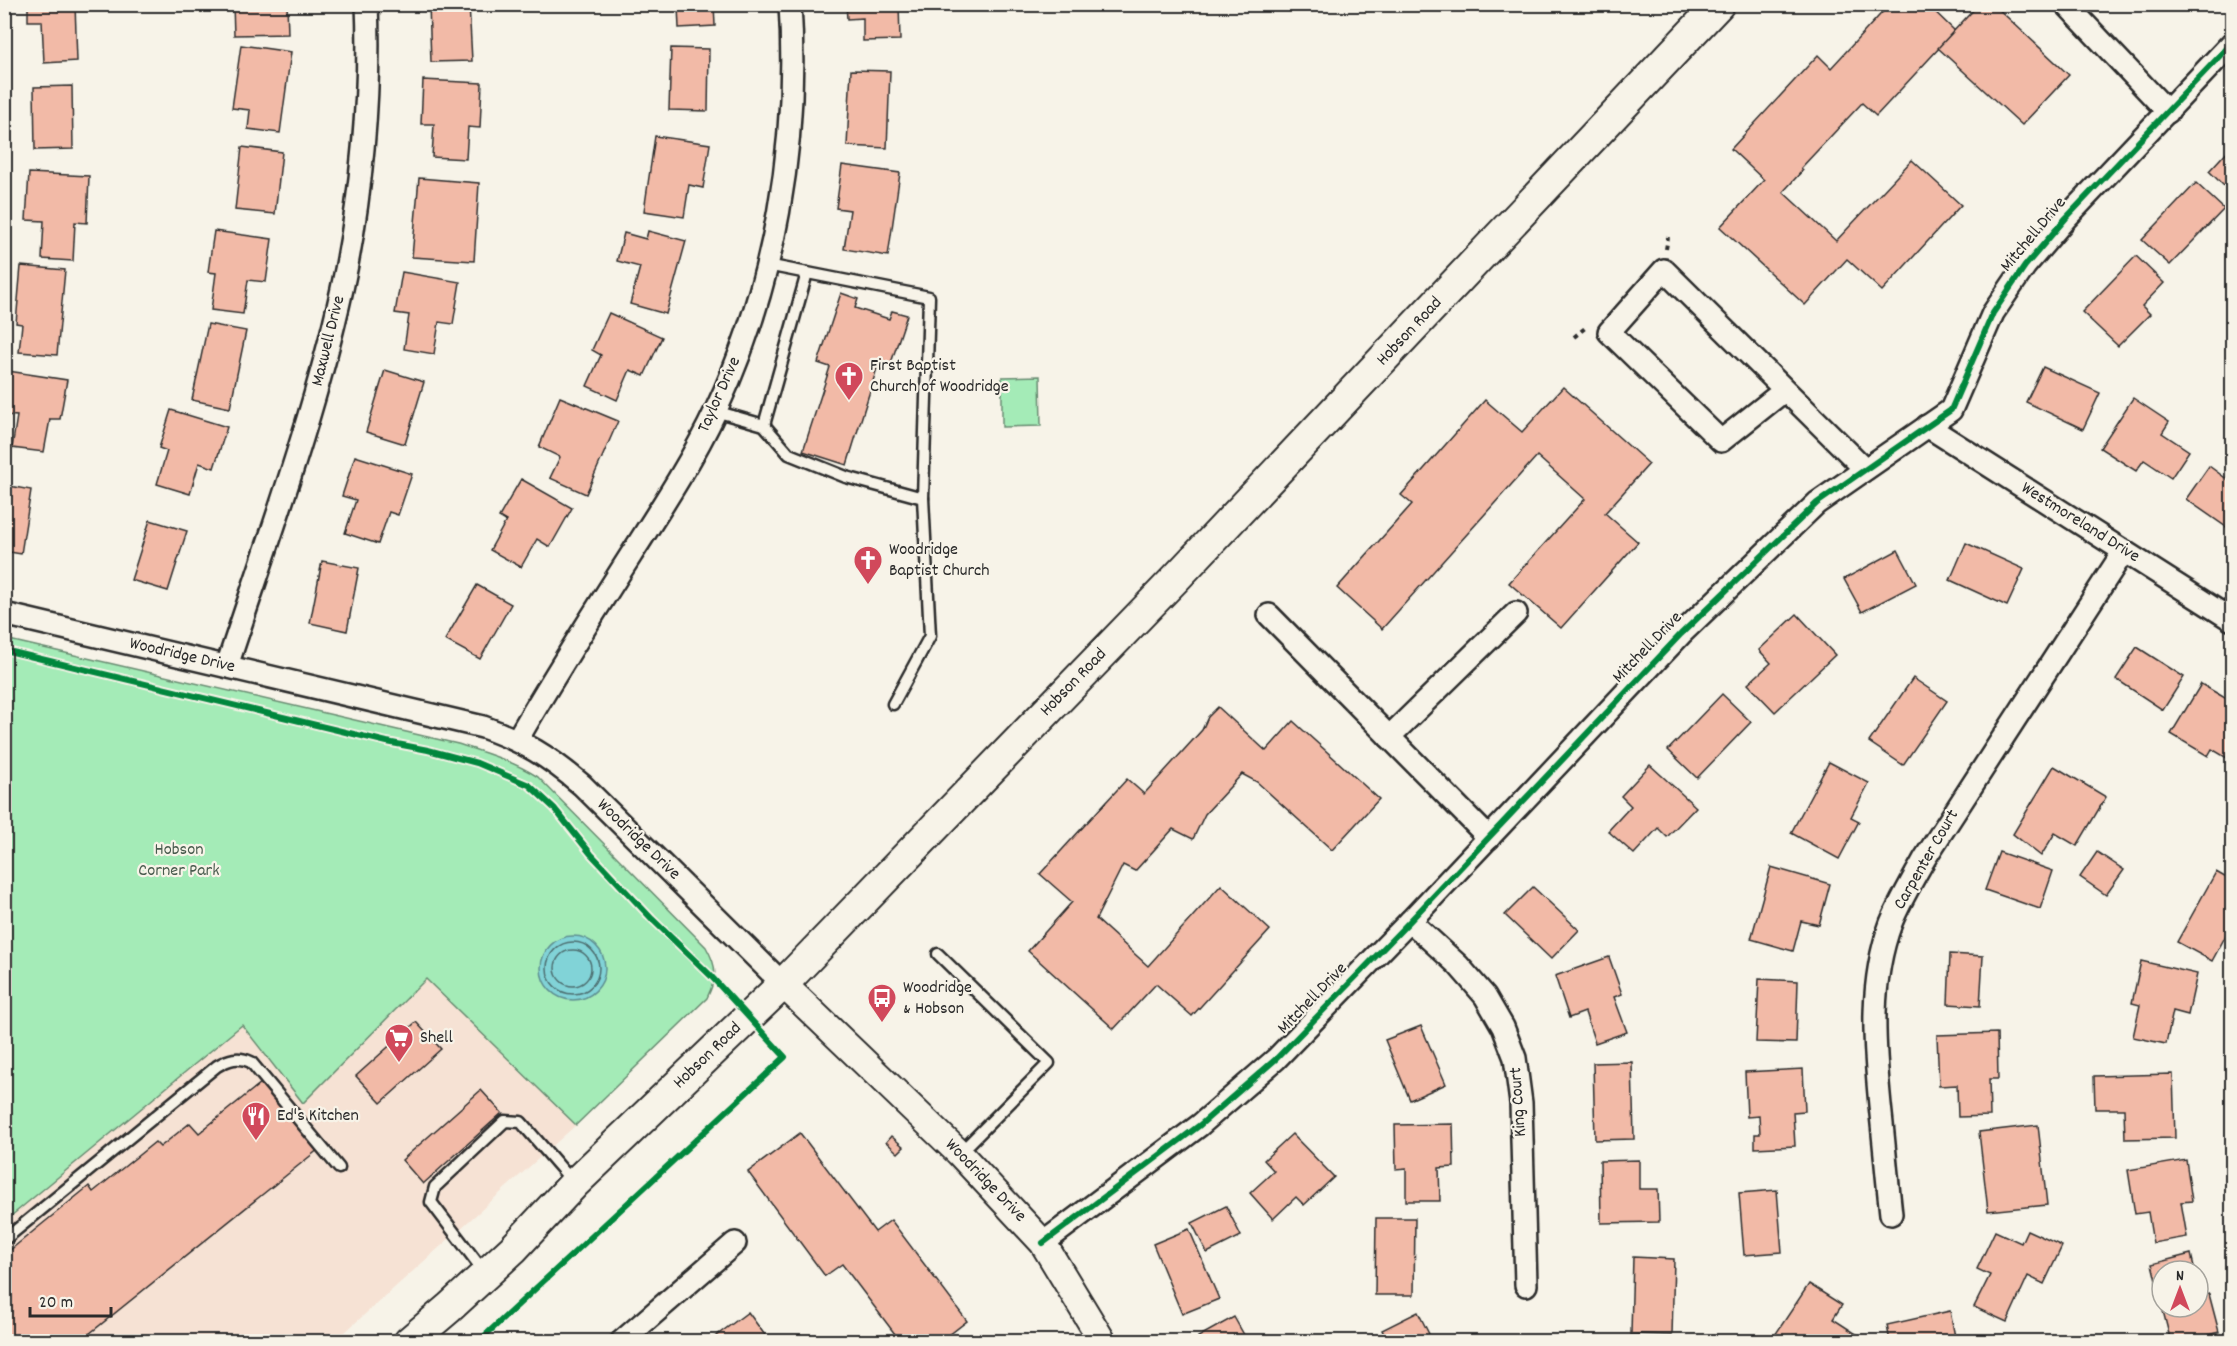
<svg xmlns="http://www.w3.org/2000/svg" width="2237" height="1346" viewBox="0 0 2237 1346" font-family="Dekko,sans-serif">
<rect width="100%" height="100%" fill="#f7f3e8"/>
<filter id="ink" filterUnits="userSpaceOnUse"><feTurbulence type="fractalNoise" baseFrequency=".0167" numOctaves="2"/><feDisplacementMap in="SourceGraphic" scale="12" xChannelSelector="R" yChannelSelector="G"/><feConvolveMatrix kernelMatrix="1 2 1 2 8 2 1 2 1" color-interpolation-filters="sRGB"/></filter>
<g filter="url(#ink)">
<path fill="#f6e2d4" d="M426,979L576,1125L335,1341L5,1342V1221L242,1024L303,1103Z"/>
<g fill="#a4ebb7" stroke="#688b71" stroke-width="1.5">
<path d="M1040,376L1041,426L1002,427V377Z"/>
<path d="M5,639L458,744C486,753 513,761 538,777L706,947C718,968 717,977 707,998L576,1125L426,979L303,1103L242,1025L5,1221Z"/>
</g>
<circle fill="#81d3d7" stroke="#5f9092" stroke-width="1.5" cx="573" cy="968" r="32"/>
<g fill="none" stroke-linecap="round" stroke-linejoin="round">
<g stroke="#4d6e70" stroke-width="1.5">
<circle cx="573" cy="968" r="26"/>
<circle cx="573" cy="968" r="18"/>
</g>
</g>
<g fill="#f2baa7" stroke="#2b2b2b" stroke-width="1.5">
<path d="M28,4H77L75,5L77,61L44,63L42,21H28Z"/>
<path d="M233,4H287L288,34L234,35Z"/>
<path d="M429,4H469L472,61L431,62Z"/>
<path d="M651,4H714L715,26L679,28L678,6L651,8Z"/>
<path d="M846,4H899L900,40L863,41V18L847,19Z"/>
<path d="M1890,4H1927L1955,31L1876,116L1862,103L1801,168L1803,170L1783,192L1836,241L1912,160L1961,205L1882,291L1847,259L1805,305L1720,227L1764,180L1731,149L1818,55L1831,68Z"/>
<path d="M1979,4H1993L2069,75L2022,125L1938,48Z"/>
<path d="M241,45L291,52L280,133L248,129L250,110L232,108Z"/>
<path d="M671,48L709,49L708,111L669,110Z"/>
<path d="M851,70L890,71L887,148L847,146Z"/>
<path d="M423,80L482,83L480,128L468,127L466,159L432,157L434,124H421Z"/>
<path d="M72,86L73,149L35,150L34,87Z"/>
<path d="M655,136L710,144L703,188L689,185L684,217L644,211Z"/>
<path d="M2232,146V194L2209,171Z"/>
<path d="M242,147L282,152L275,214L235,210Z"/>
<path d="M842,165L900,173L888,256L844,249L850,210L836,208Z"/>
<path d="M29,173L89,176L87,223L75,222L73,261L42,259L44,221L26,220Z"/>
<path d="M419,178L479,183L474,261L412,257Z"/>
<path d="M2196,183L2224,209L2170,265L2142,240Z"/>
<path d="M214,231L272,239L266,282L248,280L243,314L211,310L216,273L208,272Z"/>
<path d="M648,231L686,241L666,314L630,304L640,267L617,261L624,233L646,239Z"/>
<path d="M2136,256L2164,283L2142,306L2150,314L2118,346L2082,312Z"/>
<path d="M21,266L65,270L57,355L19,352L22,324L16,323Z"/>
<path d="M402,272L460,282L453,324L439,322L434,354L404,349L409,315L395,313Z"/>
<path d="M841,293L858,299L855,308L889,319L892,311L907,315L890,366L882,363L881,366L878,365L847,465L803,451L830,367L818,363Z"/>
<path d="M609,313L662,337L644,376L630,370L617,400L587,386L601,355L592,350Z"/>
<path d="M208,324L246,331L230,408L192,400Z"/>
<path d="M2043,367L2100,393L2083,429L2026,402Z"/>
<path d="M385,370L424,382L405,444L366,432Z"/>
<path d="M8,371L67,380L60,419H50L44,452L12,448L17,416L4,415Z"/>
<path d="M1563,387L1649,464L1605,513L1638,542L1561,628L1509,583L1585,499L1537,456L1382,629L1337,588L1412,504L1401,495L1485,400L1522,432Z"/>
<path d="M560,397L618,421L586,494L550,478L560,457L539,447Z"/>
<path d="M2133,398L2169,422L2162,433L2189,451L2171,478L2144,460L2136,471L2100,448Z"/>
<path d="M171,410L227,427L214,468L199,463L190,494L157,484L167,451L159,448Z"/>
<path d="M355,456L412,474L398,515L389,512L378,544L345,533L356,500L342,496Z"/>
<path d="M2209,466L2232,483V531L2186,499Z"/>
<path d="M521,479L572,508L550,547L537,539L521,567L490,550L506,521L499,517Z"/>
<path d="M4,485L31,490L21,554L4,551Z"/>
<path d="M150,520L187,531L168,591L131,580Z"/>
<path d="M1966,543L2024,569L2007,606L1950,580Z"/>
<path d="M1898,550L1916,584L1862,612L1844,579Z"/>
<path d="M322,561L359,568L347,631L310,623Z"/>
<path d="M477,585L511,604L480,659L445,640Z"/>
<path d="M1797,614L1835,655L1775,712L1748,684L1771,663L1759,650Z"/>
<path d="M2137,647L2184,677L2163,710L2116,679Z"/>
<path d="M1913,678L1947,701L1903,765L1869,742Z"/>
<path d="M2201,684L2232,702V761L2212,749L2208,756L2171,734Z"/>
<path d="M1722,694L1751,722L1697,778L1668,750Z"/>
<path d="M1218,707L1266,751L1293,721L1379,799L1332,850L1257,782L1242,774L1205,814L1193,839L1173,829L1135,871L1123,865L1096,919L1148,966L1221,885L1270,930L1192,1016L1156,984L1114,1029L1028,951L1072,902L1040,874L1127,779L1144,794L1202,730L1208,717Z"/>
<path d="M1829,762L1869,783L1851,817L1859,821L1839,859L1791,833Z"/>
<path d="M1650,765L1696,807L1667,837L1658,828L1634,854L1608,831L1631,806L1621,796Z"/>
<path d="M2054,766L2106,797L2077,846L2055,833L2041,856L2013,834Z"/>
<path d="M1999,852L2053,871L2040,909L1985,890Z"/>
<path d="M2097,852L2124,870L2106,895L2080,877Z"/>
<path d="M1771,867L1830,884L1819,925L1801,921L1793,951L1751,939Z"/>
<path d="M2216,872L2232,881V924L2212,961L2177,942Z"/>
<path d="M1533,887L1579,930L1551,959L1505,915Z"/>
<path d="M1950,954L1983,956L1980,1006L1948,1004Z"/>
<path d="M1609,957L1622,994L1614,997L1627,1032L1595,1043L1585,1012L1569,1018L1555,976Z"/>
<path d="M2141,961L2197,974L2188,1015L2173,1011L2166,1044L2133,1037L2140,1005L2132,1003Z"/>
<path d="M1759,979L1798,981L1796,1043L1756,1042Z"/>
<path d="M416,1022L441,1049L381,1103L356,1076Z"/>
<path d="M1421,1026L1446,1084L1410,1100L1385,1040Z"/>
<path d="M1997,1033L1998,1079H1989L1990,1116L1958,1117L1957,1085L1939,1086L1937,1035Z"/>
<path d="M1632,1062L1634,1139L1595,1140L1593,1063Z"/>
<path d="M1803,1069L1805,1111L1793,1112L1795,1146L1755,1148V1134H1760L1759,1116L1747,1117L1745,1072Z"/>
<path d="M2173,1074L2175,1138L2125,1139L2124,1109H2095L2094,1076Z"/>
<path d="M261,1083L319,1149L79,1342H4V1255L89,1186L93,1192L155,1142L160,1147L190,1123L199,1133Z"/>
<path d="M481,1090L502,1113L423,1184L402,1160Z"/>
<path d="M1453,1124L1454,1167L1439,1168L1440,1201H1406V1168L1396,1169L1395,1125Z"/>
<path d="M2038,1125L2047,1205L1988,1211L1979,1132Z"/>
<path d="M800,1133L875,1232L891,1220L967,1321L940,1342H901L842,1264L825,1276L748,1172Z"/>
<path d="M1292,1134L1334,1177L1304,1205L1296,1197L1273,1219L1250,1193L1274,1171L1264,1160Z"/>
<path d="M891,1136L904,1147L898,1153L886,1142Z"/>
<path d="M1639,1160V1189H1658L1659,1222L1601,1223L1600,1161Z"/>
<path d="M2186,1160L2192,1201L2181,1202L2187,1237L2153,1243L2148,1212L2135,1214L2128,1170Z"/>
<path d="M1777,1190L1782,1252L1744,1255L1739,1193Z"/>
<path d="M1226,1206L1241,1236L1207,1253L1192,1223Z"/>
<path d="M1376,1218H1415L1414,1295H1375Z"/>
<path d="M1189,1229L1219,1299L1182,1314L1153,1244Z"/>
<path d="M2027,1230L2062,1246L2044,1284L2028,1276L2007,1322L1974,1307L1990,1275L1977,1269L1995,1231L2021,1243Z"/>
<path d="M2191,1254L2195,1271H2162V1305L2152,1264Z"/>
<path d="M1633,1257L1674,1259L1672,1335L1631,1334Z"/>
<path d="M2198,1283L2201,1296L2209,1294L2219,1332L2183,1342H2171L2162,1307H2198Z"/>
<path d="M1809,1284L1842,1305L1833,1319L1861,1337L1858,1342H1785L1775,1335Z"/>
<path d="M1950,1311L1956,1342H1890L1887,1325Z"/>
<path d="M748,1312L770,1342H708Z"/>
<path d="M1418,1312L1433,1342H1388L1382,1330Z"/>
<path d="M1234,1317L1248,1342H1201L1198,1337Z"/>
</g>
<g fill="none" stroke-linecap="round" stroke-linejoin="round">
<g stroke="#2b2b2b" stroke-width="15">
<g id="service">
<path d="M715,411L764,425L789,454L846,477L923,498L929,297L767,265"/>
<path d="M764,425L807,273"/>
<path d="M893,704L930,636L923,498"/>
<path d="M938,954L1049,1063L960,1153"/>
<path d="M4,1240L217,1066C229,1059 238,1056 251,1062L339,1168"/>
<path d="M485,1273L431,1202L435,1187L505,1121L521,1122L573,1182"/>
</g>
</g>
<g stroke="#2b2b2b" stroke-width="26">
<g id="minor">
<path d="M2066,4L2168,112"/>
<path d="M1785,390L1721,441L1609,332L1664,270L1865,469"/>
<path d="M1927,426L2232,620"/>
<path d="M4,614L483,727C525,742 548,756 582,785L783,984"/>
<path d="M1269,615L1489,838"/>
<path d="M227,666C268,541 314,417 342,289C361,202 371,93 367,4"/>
<path d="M1389,737L1516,613"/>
<path d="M517,740C553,677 592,616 631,555C661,508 692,461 716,410C775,284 799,143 790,4"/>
<path d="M1410,921L1458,965L1485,996L1503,1027L1515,1058L1521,1103L1526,1285"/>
<path d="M1891,1214C1887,1178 1884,1141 1880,1105C1874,1043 1869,982 1891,923C1900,901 1913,879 1925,858L2124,551"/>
<path d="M1043,1243L1200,1125L1276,1059L1410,921L1681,634L1817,503L1951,410L1993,313L2025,266L2066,218L2232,43"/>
<path d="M621,1342L735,1243"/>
</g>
</g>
<g stroke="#2b2b2b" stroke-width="30">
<path id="tertiary" d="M783,984L959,1153L1043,1243L1103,1342"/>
</g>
<g stroke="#2b2b2b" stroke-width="34">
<path id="secondary" d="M409,1342L449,1308L513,1249L574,1184L783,984L1176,578L1719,4"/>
</g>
<g stroke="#2b2b2b" stroke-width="4" stroke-dasharray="4.5 4.5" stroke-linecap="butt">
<path d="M1666,249L1668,237"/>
<path d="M1574,337L1585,328"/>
</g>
<use href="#service" stroke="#f7f3e8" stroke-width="10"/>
<use href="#minor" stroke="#f7f3e8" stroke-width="21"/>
<use href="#tertiary" stroke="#f7f3e8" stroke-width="26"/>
<use href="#secondary" stroke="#f7f3e8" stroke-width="30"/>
<g stroke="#f7f3e8" stroke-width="10">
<g id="cycleway">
<path d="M4,650L387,742L428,750L477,763L529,785L554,808L591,854L652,919L710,975L785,1057L478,1342"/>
<path d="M1043,1243L1200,1125L1276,1059L1410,921L1681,634L1817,503L1951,410L1993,313L2025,266L2066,218L2232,43"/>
</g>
</g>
<use href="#cycleway" stroke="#00873e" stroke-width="6"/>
</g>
</g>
<defs>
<g id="church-pin" transform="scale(1.5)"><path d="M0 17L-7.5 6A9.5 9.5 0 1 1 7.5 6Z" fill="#d1495b" stroke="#f7f3e8"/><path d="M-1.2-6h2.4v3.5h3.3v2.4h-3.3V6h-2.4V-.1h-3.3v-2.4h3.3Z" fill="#fff"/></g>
<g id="bus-pin" transform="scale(1.5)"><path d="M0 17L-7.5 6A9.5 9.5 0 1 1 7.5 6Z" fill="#d1495b" stroke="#f7f3e8"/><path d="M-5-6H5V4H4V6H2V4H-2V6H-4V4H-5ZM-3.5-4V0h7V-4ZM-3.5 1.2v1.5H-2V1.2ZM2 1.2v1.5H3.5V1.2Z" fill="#fff"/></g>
<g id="supermarket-pin" transform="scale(1.5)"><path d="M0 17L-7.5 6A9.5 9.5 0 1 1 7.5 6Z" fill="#d1495b" stroke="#f7f3e8"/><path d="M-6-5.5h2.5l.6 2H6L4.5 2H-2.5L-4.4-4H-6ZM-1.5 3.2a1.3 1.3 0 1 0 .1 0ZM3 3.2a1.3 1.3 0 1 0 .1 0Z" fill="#fff"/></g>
<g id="restaurant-pin" transform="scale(1.5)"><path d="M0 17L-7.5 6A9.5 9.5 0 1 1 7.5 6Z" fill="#d1495b" stroke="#f7f3e8"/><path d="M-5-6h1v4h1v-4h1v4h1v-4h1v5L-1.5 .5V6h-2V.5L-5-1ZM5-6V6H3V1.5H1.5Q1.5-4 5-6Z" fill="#fff"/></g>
</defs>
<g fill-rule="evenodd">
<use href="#church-pin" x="849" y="376"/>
<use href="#church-pin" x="868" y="560"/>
<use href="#bus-pin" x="882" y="998"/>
<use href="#supermarket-pin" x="399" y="1038"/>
<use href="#restaurant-pin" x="256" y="1116"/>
</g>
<g text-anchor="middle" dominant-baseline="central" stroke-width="4.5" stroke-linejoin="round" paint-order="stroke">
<g font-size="18" fill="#2b2b2b" stroke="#f7f3e8">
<text transform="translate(2034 235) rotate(-50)">Mitchell Drive</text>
<text transform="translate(1410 332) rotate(-47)">Hobson Road</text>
<text transform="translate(329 341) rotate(-76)">Maxwell Drive</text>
<text transform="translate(720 395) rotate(-66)">Taylor Drive</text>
<text transform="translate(2080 523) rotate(32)">Westmoreland Drive</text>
<text transform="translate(1648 648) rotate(-46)">Mitchell Drive</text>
<text transform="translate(182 656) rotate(13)">Woodridge Drive</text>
<text transform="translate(1074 683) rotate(-46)">Hobson Road</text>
<text transform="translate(638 840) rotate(44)">Woodridge Drive</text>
<text transform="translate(1927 860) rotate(-60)">Carpenter Court</text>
<text transform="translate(1313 999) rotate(-46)">Mitchell Drive</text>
<text transform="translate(708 1056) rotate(-44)">Hobson Road</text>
<text transform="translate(1519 1102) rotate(-94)">King Court</text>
<text transform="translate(985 1181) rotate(46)">Woodridge Drive</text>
</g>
<g font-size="18" fill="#2b2b2b" stroke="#f7f3e8" text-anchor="start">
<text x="870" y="366">First Baptist<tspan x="870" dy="21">Church of Woodridge</tspan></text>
<text x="889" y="550">Woodridge<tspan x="889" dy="21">Baptist Church</tspan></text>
<text x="903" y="988">Woodridge<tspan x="903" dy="21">&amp; Hobson</tspan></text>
<text x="420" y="1038">Shell</text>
<text x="277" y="1116">Ed's Kitchen</text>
</g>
<g font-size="18" fill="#495b4e" stroke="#f7f3e8">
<text x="179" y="850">Hobson<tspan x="179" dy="21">Corner Park</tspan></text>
</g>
</g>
<rect width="2237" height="1346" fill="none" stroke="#f7f3e8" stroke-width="24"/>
<rect x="12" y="12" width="2213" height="1322" fill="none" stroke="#2b2b2b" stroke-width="2" filter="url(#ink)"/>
<g transform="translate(2180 1289)"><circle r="28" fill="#f7f3e8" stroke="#a5a39c" stroke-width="1.5"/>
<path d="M0-4.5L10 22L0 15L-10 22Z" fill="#d1495b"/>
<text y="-9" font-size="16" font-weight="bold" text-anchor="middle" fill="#2b2b2b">N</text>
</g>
<path d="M30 1307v9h81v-9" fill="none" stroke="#2b2b2b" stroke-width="3"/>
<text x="39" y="1307" font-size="18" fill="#2b2b2b" stroke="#f7f3e8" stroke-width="4.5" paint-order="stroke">20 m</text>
</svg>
